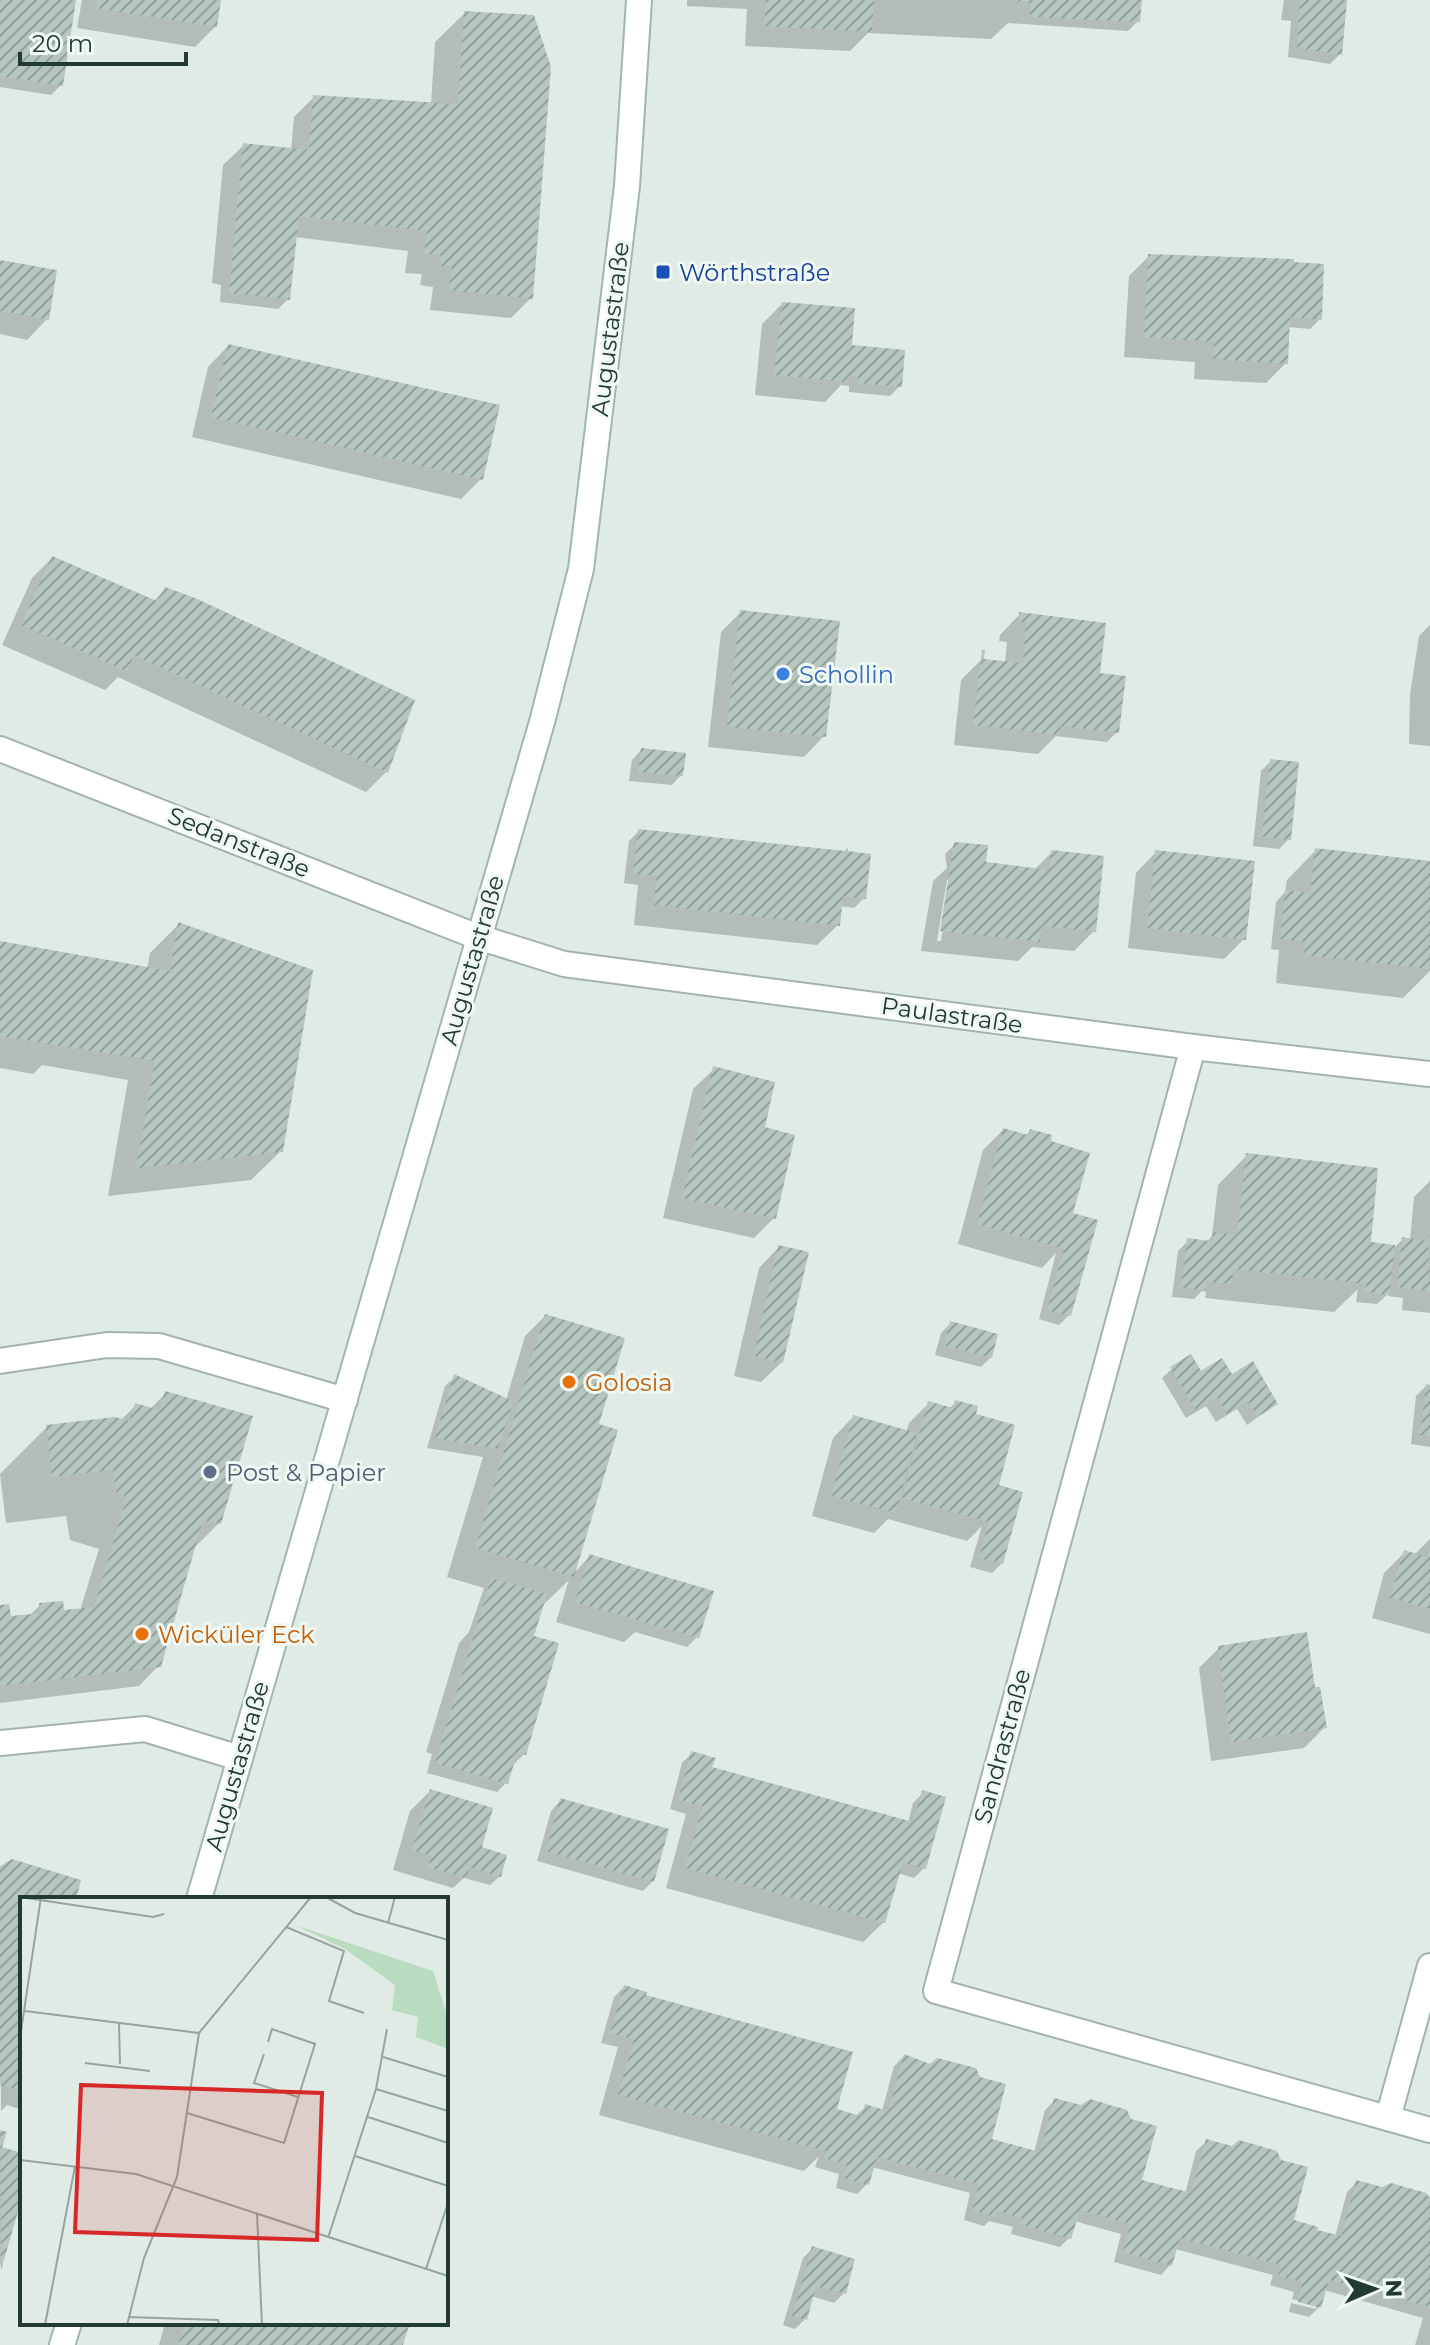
<svg xmlns="http://www.w3.org/2000/svg" width="1430" height="2345" viewBox="0 0 1430 2345" font-family="Montserrat,sans-serif">
<defs>
<pattern id="building-hatch" width="6" height="6" patternUnits="userSpaceOnUse" patternTransform="scale(2)"><rect width="6" height="6" fill="#b5c6be"/><path d="M-1 1l2-2M0 6l6-6M5 7l2-2" fill="none" stroke="#93a29b"/></pattern>
</defs>
<rect width="100%" height="100%" fill="#e0ebe5"/>
<g fill="#0003" fill-rule="evenodd">
<path d="M0,0H74L61,85L51,95L0,87Z"/>
<path d="M82,0H219L216,26L195,47L77,28Z"/>
<path d="M687,0H1139L1138,21L1128,31L1008,23L991,39L868,33L850,51L745,46L747,9L687,6Z"/>
<path d="M1284,0H1345L1340,54L1330,64L1288,57L1291,21L1281,20Z"/>
<path d="M465,13L549,67L531,298L511,318L430,310L433,287L420,285L422,274L405,273L408,251L295,237L288,299L278,309L220,302L221,285L212,283L223,165L244,145L291,150L294,117L314,97L431,104L435,42Z"/>
<path d="M1149,256L1320,319L1310,329L1288,327L1286,363L1266,383L1194,379L1195,362L1124,357L1129,276Z"/>
<path d="M0,262L47,319L27,340L0,334Z"/>
<path d="M782,304L849,351L900,386L890,396L849,392V386L841,385L825,402L755,395L762,324Z"/>
<path d="M228,346L481,479L461,499L192,437L208,367Z"/>
<path d="M52,558L153,602L165,589L386,772L366,792L118,677L105,690L2,645L32,578Z"/>
<path d="M741,612L824,736L804,757L708,747L721,632Z"/>
<path d="M1020,614L1098,675L1117,732L1107,742L1056,736L1038,754L954,745L961,680L981,660L1005,663L1007,642L999,641L1000,635Z"/>
<path d="M1430,625V746L1409,744L1410,694L1419,636Z"/>
<path d="M641,750L681,775L672,785L629,781L632,760Z"/>
<path d="M1271,761L1289,839L1279,849L1253,846L1261,771Z"/>
<path d="M639,831L864,898L854,908L840,906L838,925L817,945L634,925L638,885L624,883L629,841Z"/>
<path d="M955,844L982,864L1034,870L1052,852L1094,931L1074,951L1032,947L1018,961L921,951L933,881L947,868L945,854ZM947,880H951L941,941H937Z"/>
<path d="M1316,850L1430,863V971L1403,998L1276,983L1279,950L1271,949L1276,902L1285,892L1287,880Z"/>
<path d="M1156,852L1244,939L1224,959L1128,948L1136,873Z"/>
<path d="M179,924L281,1151L251,1180L108,1196L128,1080L42,1065L33,1074L0,1068V943L147,969L150,953Z"/>
<path d="M714,1069L763,1128L774,1218L754,1238L663,1218L693,1089Z"/>
<path d="M1003,1130L1025,1136L1030,1131L1069,1220V1315L1059,1325L1039,1319L1056,1253L1042,1268L958,1244L983,1150Z"/>
<path d="M1247,1155L1367,1249L1371,1245L1395,1247L1403,1239L1410,1240L1414,1197L1430,1181V1313L1402,1310L1403,1298L1388,1296L1389,1293L1377,1304L1356,1302L1358,1289L1334,1312L1205,1298L1206,1292L1202,1291L1194,1299L1172,1297L1178,1251L1188,1241L1206,1243L1212,1236L1218,1185Z"/>
<path d="M779,1247L782,1362L761,1382L734,1376L759,1268Z"/>
<path d="M545,1316L596,1426L574,1573L590,1556L697,1637L687,1647L635,1632L624,1642L556,1622L569,1580L543,1605L531,1637L524,1754L511,1767L507,1782L497,1792L427,1773L432,1754L426,1752L459,1643L469,1632L484,1588L447,1577L483,1457L427,1448L445,1386L455,1377L506,1400L525,1336Z"/>
<path d="M951,1323L991,1357L981,1367L935,1355L941,1333Z"/>
<path d="M1172,1369L1231,1377L1276,1404L1247,1425L1237,1409L1216,1422L1206,1406L1186,1418L1162,1378Z"/>
<path d="M1426,1386L1430,1387V1447L1411,1444L1416,1396Z"/>
<path d="M166,1393L219,1523L192,1550L159,1665L139,1686L0,1703V1607L9,1619L29,1616L40,1605L63,1612L80,1610L99,1549L70,1540L66,1516L6,1523L0,1474L47,1427L120,1421L136,1405L150,1409Z"/>
<path d="M956,1402L973,1416L996,1486L1002,1563L992,1573L970,1567L982,1526L967,1541L888,1519L874,1533L812,1516L833,1438L853,1417L906,1432L909,1423L929,1403L949,1409Z"/>
<path d="M1430,1539V1634L1372,1618L1384,1573L1404,1553L1415,1554Z"/>
<path d="M1219,1648L1313,1689L1324,1728L1304,1748L1211,1761L1199,1668Z"/>
<path d="M692,1753L711,1769L908,1823L913,1803L923,1793L924,1868L914,1878L897,1873L884,1922L863,1942L666,1888L686,1814L670,1809L682,1763Z"/>
<path d="M430,1791L477,1855L500,1876L490,1885L464,1878L453,1888L393,1870L410,1811Z"/>
<path d="M560,1801L653,1881L643,1891L537,1861L551,1811Z"/>
<path d="M0,1869L72,1899H22V2110L7,2105L1,2111Z"/>
<path d="M313,1895L327,1899H309Z"/>
<path d="M624,1987L642,2002L833,2116L855,2117L865,2107L882,2111L894,2066L904,2056L990,2140L1034,2152L1045,2110L1055,2100L1140,2182L1185,2194L1196,2151L1206,2142L1291,2222L1315,2231L1335,2237L1347,2192L1357,2182L1430,2199V2345H1415L1423,2318L1324,2290L1319,2307L1309,2317L1289,2312L1291,2303L1316,2309V2305L1292,2299L1294,2292L1270,2285L1273,2275L1175,2249L1170,2265L1161,2275L1114,2262L1121,2234L1074,2221L1070,2237L1060,2247L1011,2234L1013,2227L989,2221L984,2226L964,2220L970,2193L872,2167L867,2184L857,2194L836,2188L839,2174L815,2167L819,2156L804,2171L599,2115L618,2047L601,2043L614,1997Z"/>
<path d="M0,2148L22,2155V2192L0,2266Z"/>
<path d="M813,2248L844,2293L834,2303L811,2296L805,2319L795,2329L783,2325L803,2258Z"/>
<path d="M165,2323H408L401,2345H159Z"/>
</g>
<g fill="url(#building-hatch)">
<path d="M0,0H76L63,86L0,76Z"/>
<path d="M98,0H221L217,27L96,8Z"/>
<path d="M766,0H874L872,32L764,26Z"/>
<path d="M1010,0H1142L1140,22L1030,17V3Z"/>
<path d="M1300,0H1347L1342,55L1297,48Z"/>
<path d="M464,11L534,15L551,67L533,299L449,290L452,267L440,266L441,255L424,253L427,231L299,216L290,300L229,293L243,143L309,150L313,95L458,104Z"/>
<path d="M1148,254L1294,259V262L1324,264L1322,320L1290,317L1288,364L1213,359L1214,342L1144,337Z"/>
<path d="M0,260L57,270L49,320L0,311Z"/>
<path d="M782,302L855,308L852,345L905,350L902,387L857,383L858,377L848,376L847,382L774,375Z"/>
<path d="M228,344L500,405L483,480L211,417Z"/>
<path d="M52,556L157,601L165,587L195,598L415,700L388,773L134,655L127,671L21,625Z"/>
<path d="M740,610L840,621L826,737L727,727Z"/>
<path d="M1019,612L1106,623L1100,673L1126,676L1119,733L1061,726L1060,735L973,725L982,650H985L984,659L1023,663L1026,622H1019Z"/>
<path d="M641,748L686,753L683,776L638,772Z"/>
<path d="M1270,759L1299,762L1291,840L1257,836L1262,833Z"/>
<path d="M638,829L845,851L848,847V851L871,854L866,899L843,896L840,926L654,905L656,876L633,874Z"/>
<path d="M954,842L988,845L986,862L1049,870L1051,850L1104,856L1096,932L1042,926L1040,942L940,931Z"/>
<path d="M1315,848L1430,861V969L1304,955L1305,942L1280,939L1285,890L1310,893Z"/>
<path d="M1155,850L1255,861L1246,940L1147,928Z"/>
<path d="M178,922L313,970L283,1152L136,1168L155,1061L0,1036V941L170,971Z"/>
<path d="M713,1066L775,1082L765,1127L795,1135L776,1219L682,1198Z"/>
<path d="M1003,1128L1028,1135L1030,1129L1052,1135L1051,1141L1090,1153L1073,1213L1098,1220L1071,1316L1047,1310L1064,1249L977,1224Z"/>
<path d="M1246,1153L1378,1168L1371,1242L1395,1245L1389,1295L1365,1292L1366,1284L1234,1269L1231,1284L1206,1282V1290L1181,1288L1187,1238L1211,1241L1213,1232L1237,1235Z"/>
<path d="M1428,1232L1430,1291L1397,1287L1402,1237L1427,1241Z"/>
<path d="M778,1245L809,1252L783,1363L754,1356Z"/>
<path d="M545,1314L625,1338L599,1424L618,1430L574,1577L475,1548Z"/>
<path d="M950,1321L998,1334L992,1358L944,1345Z"/>
<path d="M1191,1354L1201,1371L1222,1358L1232,1374L1253,1361L1278,1404L1257,1417L1248,1401L1227,1414L1217,1397L1196,1410L1170,1367Z"/>
<path d="M454,1374L513,1401L498,1449L435,1438Z"/>
<path d="M1426,1384L1430,1385V1436L1420,1435Z"/>
<path d="M165,1391L253,1416L221,1524L203,1520L161,1667L0,1686V1605L9,1604L11,1616L41,1613L39,1603L63,1601L64,1610L94,1607L127,1496L117,1493L113,1470L52,1477L46,1425L115,1417L129,1421L135,1403L159,1410Z"/>
<path d="M955,1400L978,1406L976,1414L1015,1425L999,1485L1023,1492L1003,1564L979,1558L989,1522L902,1498L928,1401L953,1408Z"/>
<path d="M853,1415L917,1433L896,1513L831,1496Z"/>
<path d="M1404,1550L1427,1557L1430,1550V1609L1390,1598Z"/>
<path d="M589,1554L714,1591L699,1638L575,1602Z"/>
<path d="M491,1578L547,1594L534,1636L559,1643L526,1755L517,1753L508,1784L435,1763Z"/>
<path d="M1307,1632L1315,1687H1320L1327,1728L1231,1742L1218,1646Z"/>
<path d="M691,1751L716,1758L712,1767L913,1822L922,1790L946,1797L926,1869L903,1863L885,1923L685,1868L703,1806L678,1800Z"/>
<path d="M430,1789L493,1808L482,1847L507,1855L501,1877L470,1867L466,1878L428,1867L431,1856L412,1850Z"/>
<path d="M560,1798L669,1829L654,1882L546,1851Z"/>
<path d="M12,1859L81,1880L76,1899H22V2091L0,2085V1866Z"/>
<path d="M624,1985L647,1992L646,1995L853,2052L837,2109L861,2116L865,2104L888,2111L904,2054L930,2064L937,2058L976,2068L980,2077L1006,2084L992,2139L1040,2152L1054,2098L1081,2105L1090,2099L1127,2110L1131,2119L1157,2126L1142,2180L1191,2193L1206,2139L1232,2146L1239,2140L1277,2151L1281,2160L1308,2167L1294,2220L1318,2227L1317,2230L1341,2236L1356,2180L1382,2187L1391,2183L1426,2193L1430,2198V2307L1329,2280L1321,2308L1298,2302L1302,2282L1278,2276L1281,2265L1180,2238L1172,2266L1123,2252L1130,2224L1080,2210L1071,2239L1020,2224L1022,2218L998,2211L996,2217L972,2210L979,2184L877,2157L869,2185L844,2178L847,2164L824,2158L826,2151L618,2095L634,2039L610,2033Z"/>
<path d="M0,2130L7,2132L2,2147L22,2153V2198L1,2270Z"/>
<path d="M812,2246L855,2259L846,2294L816,2286L807,2320L792,2316Z"/>
<path d="M185,2323H410L403,2345H178Z"/>
</g>
<g fill="none" stroke-linecap="round" stroke-linejoin="round">
<g stroke="#a3b3ac" stroke-width="28">
<path id="service" d="M0,1361L107,1345L159,1346L345,1400"/>
</g>
<g stroke="#a3b3ac" stroke-width="28">
<g id="minor">
<path d="M0,749L478,937L564,964L1193,1047L1430,1074"/>
<path d="M1193,1047L936,1991L1430,2130"/>
<path d="M0,1743L145,1729L239,1758"/>
<path d="M1388,2118L1430,1966"/>
</g>
</g>
<g stroke="#9fb7ac" stroke-width="28">
<g id="secondary">
<path d="M199,1899L542,722L581,569L627,186L639,0"/>
<path d="M62,2345L69,2323"/>
</g>
</g>
<use href="#service" stroke="#fff" stroke-width="24"/>
<use href="#minor" stroke="#fff" stroke-width="24"/>
<use href="#secondary" stroke="#fff" stroke-width="24"/>
</g>
<rect fill="#1a4fb4" stroke="#f0f8f3" stroke-width="3" x="655" y="264" width="16" height="16" rx="4"/>
<circle fill="#3f7fe0" stroke="#f0f8f3" stroke-width="3" cx="783" cy="674" r="8"/>
<g fill="#e8710a" stroke="#f0f8f3" stroke-width="3">
<circle cx="569" cy="1382" r="8"/>
<circle cx="142" cy="1634" r="8"/>
</g>
<circle fill="#5c6f8a" stroke="#f0f8f3" stroke-width="3" cx="210" cy="1472" r="8"/>
<g text-anchor="middle" dominant-baseline="central" stroke-width="6" stroke-linejoin="round" paint-order="stroke">
<g font-size="24" fill="#164399" stroke="#f0f8f3" text-anchor="start">
<text x="679" y="272">Wörthstraße</text>
</g>
<g font-size="24" fill="#213b32" stroke="#f0f8f3">
<text transform="translate(610 329) rotate(-83)">Augustastraße</text>
<text transform="translate(239 842) rotate(22)">Sedanstraße</text>
<text transform="translate(472 960) rotate(-74)">Augustastraße</text>
<text transform="translate(952 1015) rotate(8)">Paulastraße</text>
<text transform="translate(1002 1746) rotate(-75)">Sandrastraße</text>
<text transform="translate(237 1766) rotate(-74)">Augustastraße</text>
</g>
<g font-size="24" fill="#366cbe" stroke="#f0f8f3" text-anchor="start">
<text x="799" y="674">Schollin</text>
</g>
<g font-size="24" fill="#c56008" stroke="#f0f8f3" text-anchor="start">
<text x="585" y="1382">Golosia</text>
<text x="158" y="1634">Wicküler Eck</text>
</g>
<g font-size="24" fill="#4e5e75" stroke="#f0f8f3" text-anchor="start">
<text x="226" y="1472">Post &amp; Papier</text>
</g>
</g>
<g transform="translate(20 1897)">
<rect width="428" height="428" fill="#e0ebe5"/>
<path d="M275,28L413,74L428,121V152L396,140L398,120L372,113L375,88L325,52Z" fill="#b9dcc0"/>
<path fill="none" stroke="#94a59d" stroke-width="2" d="M0,0L133,20L144,17M306,0L335,16L428,43M368,26L375,0M266,30L324,54L309,104L344,116M5,114L179,136M99,126L100,167M0,141L21,0M244,157L234,186L278,200M363,160L428,180M65,166L130,174M356,192L428,214M167,216L264,246L295,147L252,132L248,145M348,220L428,246M335,259L428,289M0,263L116,277L428,379M237,317L242,428M308,341L356,192L367,132M406,372L428,306M108,420L198,423L199,428M25,428L55,269M107,428L124,361L157,280L179,136L291,0"/>
<path fill="#d62828" fill-opacity="0.15" stroke="#d62828" stroke-width="4" d="M61,188L302,196L297,343L55,335Z"/>
<rect width="428" height="428" fill="none" stroke="#213b32" stroke-width="4"/>
</g>
<g transform="translate(1374 2289) rotate(88)" stroke="#f0f8f3" stroke-width="6" paint-order="stroke">
<path d="M0-6L14 30L0 20L-14 30Z" fill="#213b32"/>
<text y="-12" font-size="22" font-weight="bold" text-anchor="middle" fill="#213b32">N</text>
</g>
<path d="M20 52v12h166v-12" fill="none" stroke="#213b32" stroke-width="4"/>
<text x="32" y="52" font-size="24" fill="#213b32" stroke="#f0f8f3" stroke-width="6" paint-order="stroke">20 m</text>
</svg>
